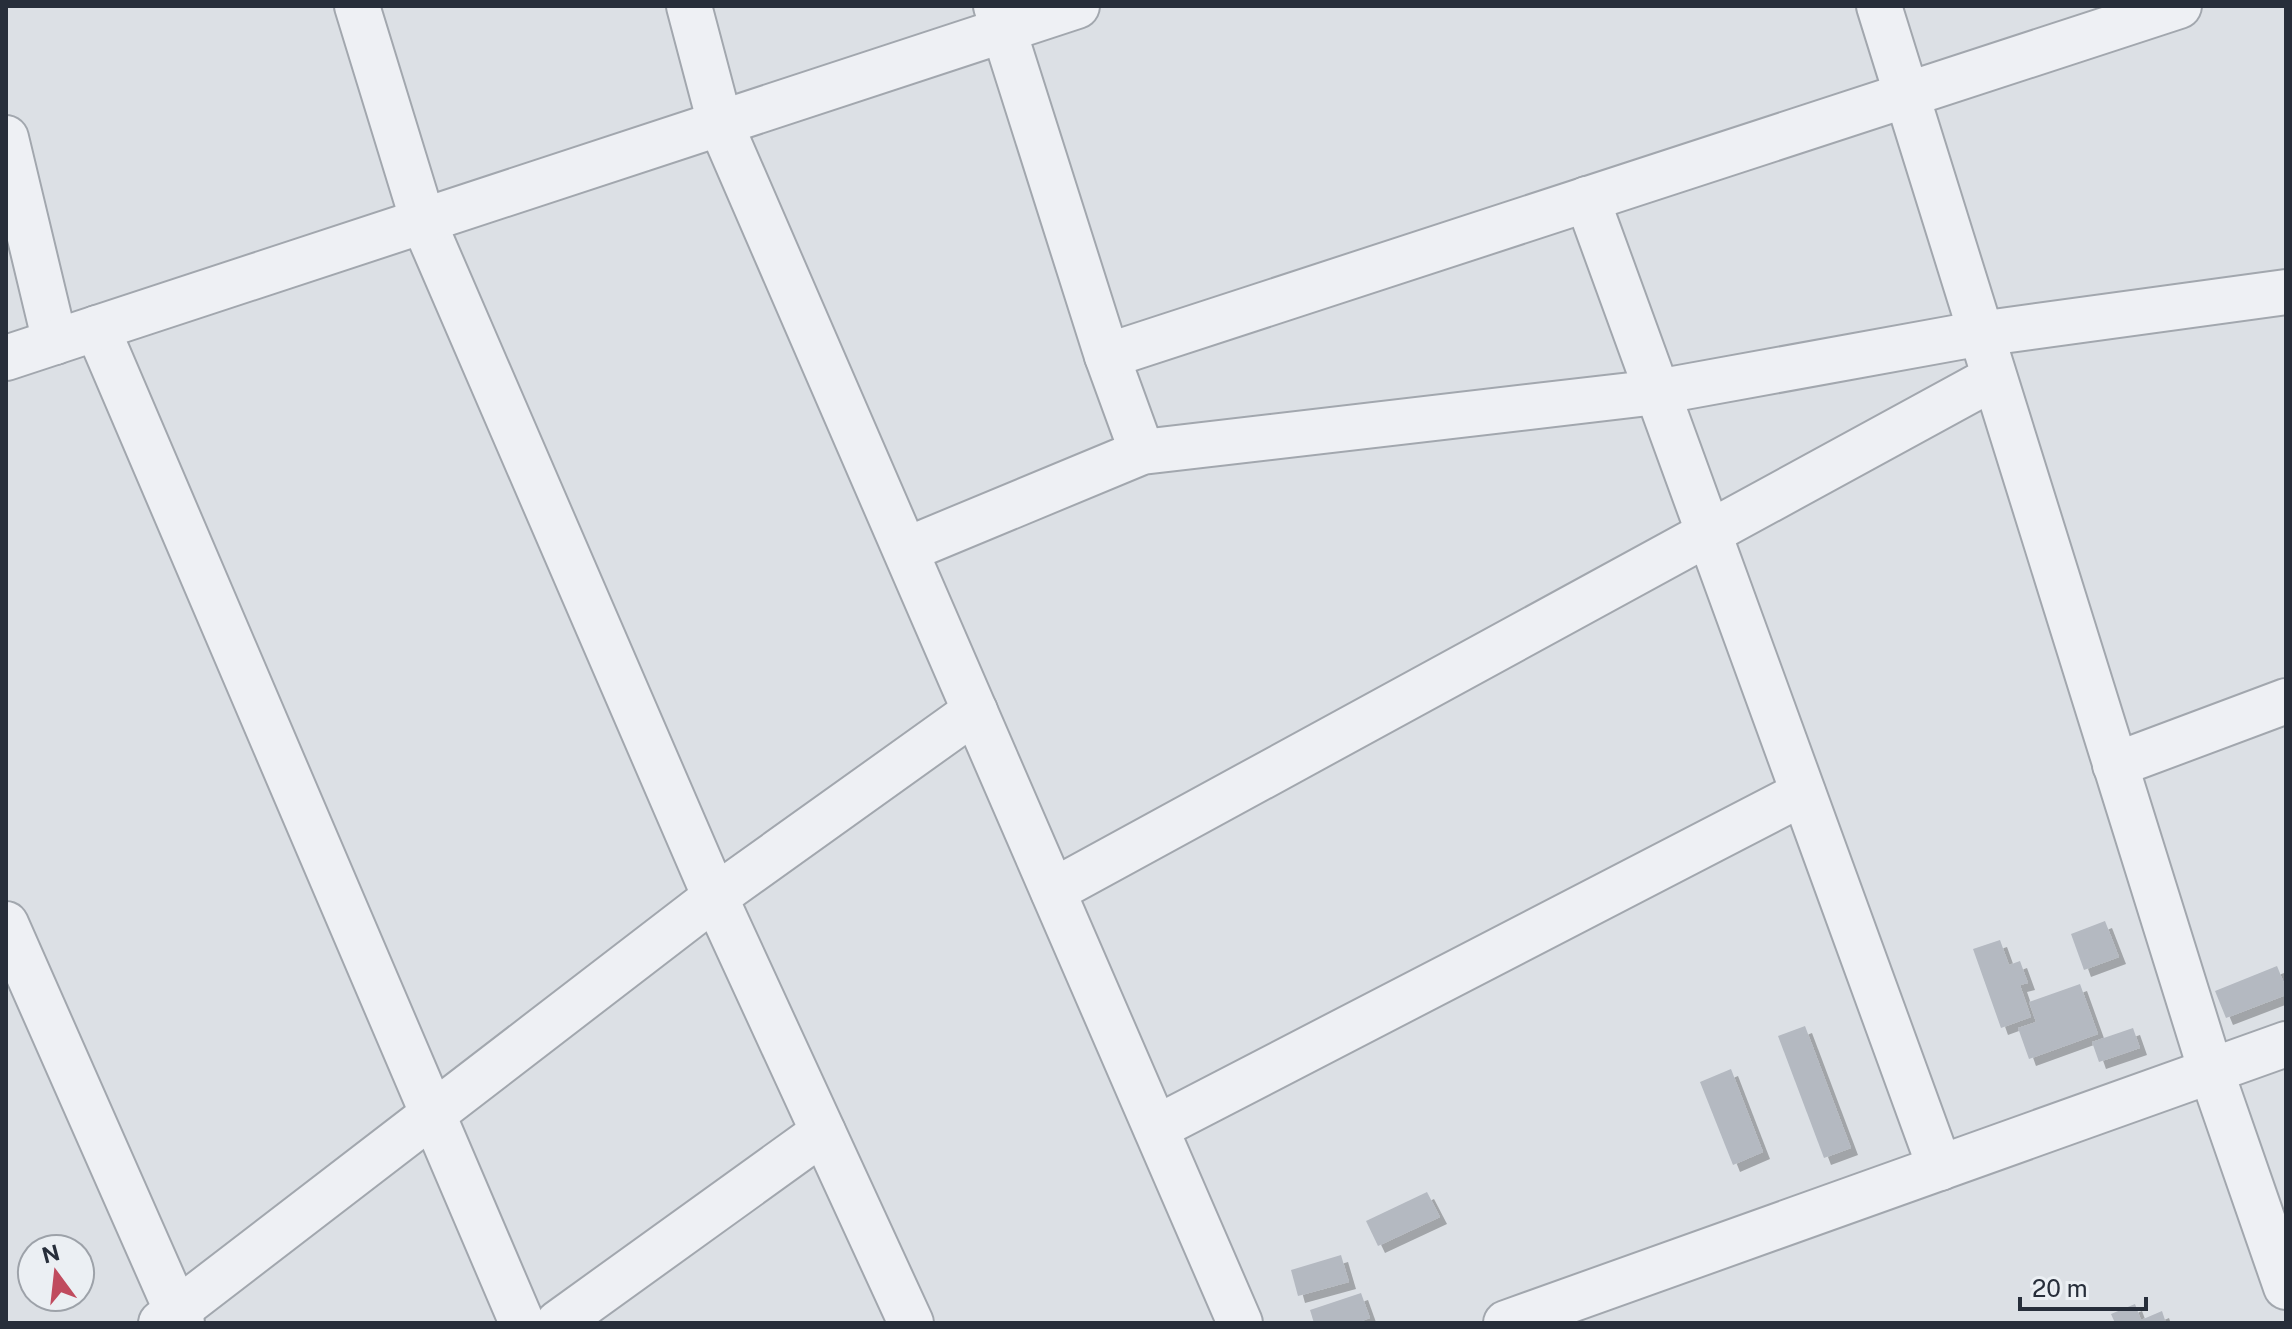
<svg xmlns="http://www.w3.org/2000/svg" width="2292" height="1329" viewBox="0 0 2292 1329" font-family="'Public Sans',sans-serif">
<defs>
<filter id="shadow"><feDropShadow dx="7" dy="7" stdDeviation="0" flood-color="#0004"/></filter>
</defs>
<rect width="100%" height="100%" fill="#dce0e5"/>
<g fill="#b4b9c1" filter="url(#shadow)">
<path d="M2105,921L2119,957L2084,970L2071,934Z"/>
<path d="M2000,940L2009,965L2020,961L2028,983L2020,985L2031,1017L2001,1028L1973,949Z"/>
<path d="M2277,966L2286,988V995L2226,1018L2215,991Z"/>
<path d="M2080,984L2098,1034L2029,1059L2018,1028L2036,1022L2029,1002Z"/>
<path d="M1805,1026L1851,1148L1824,1158L1778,1036Z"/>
<path d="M2133,1028L2140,1048L2099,1062L2092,1042Z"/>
<path d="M1731,1069L1763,1152L1733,1165L1700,1082Z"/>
<path d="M1427,1192L1440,1217L1378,1246L1366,1221Z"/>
<path d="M1341,1255L1349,1282L1298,1296L1291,1270Z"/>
<path d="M1361,1293L1370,1318L1356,1323H1314L1310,1310Z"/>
<path d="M2135,1304L2141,1320L2162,1311L2166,1323H2115L2111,1314Z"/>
</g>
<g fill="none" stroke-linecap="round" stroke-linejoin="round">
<g stroke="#a2a7ae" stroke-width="48">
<g id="minor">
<path d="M357,6L423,221L715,897L911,1323"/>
<path d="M689,6L720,123L1240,1323"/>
<path d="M996,6L1107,356L1142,452"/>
<path d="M1879,6L2211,1071L2286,1287"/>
<path d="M6,138L55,342"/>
<path d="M1587,199L1940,1168"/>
<path d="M97,328L522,1323"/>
<path d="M1107,356L2179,6"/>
<path d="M6,358L1077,6"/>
<path d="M906,550L1142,452L1657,392L1965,336L2286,292"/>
<path d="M2115,765L2286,701"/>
<path d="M1053,891L1993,378"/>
<path d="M6,924L182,1323"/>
<path d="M1156,1128L1803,793"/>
<path d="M161,1323L715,897L975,711"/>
<path d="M558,1323L823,1132"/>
<path d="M1506,1323L2286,1044"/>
</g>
</g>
<use href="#minor" stroke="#eef0f4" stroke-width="44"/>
</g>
<rect width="2292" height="1329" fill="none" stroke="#272e3a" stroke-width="16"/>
<g transform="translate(56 1273) rotate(345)"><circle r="38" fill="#ebeff3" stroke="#9da2a9" stroke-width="2"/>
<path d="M0-6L14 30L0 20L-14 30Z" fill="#c04b5e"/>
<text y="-12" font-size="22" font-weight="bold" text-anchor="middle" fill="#272e3a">N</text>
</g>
<path d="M2020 1297v12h126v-12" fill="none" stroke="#272e3a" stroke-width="4"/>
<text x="2032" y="1297" font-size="24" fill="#272e3a" stroke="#ebeff3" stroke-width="6" paint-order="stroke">20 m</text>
</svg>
